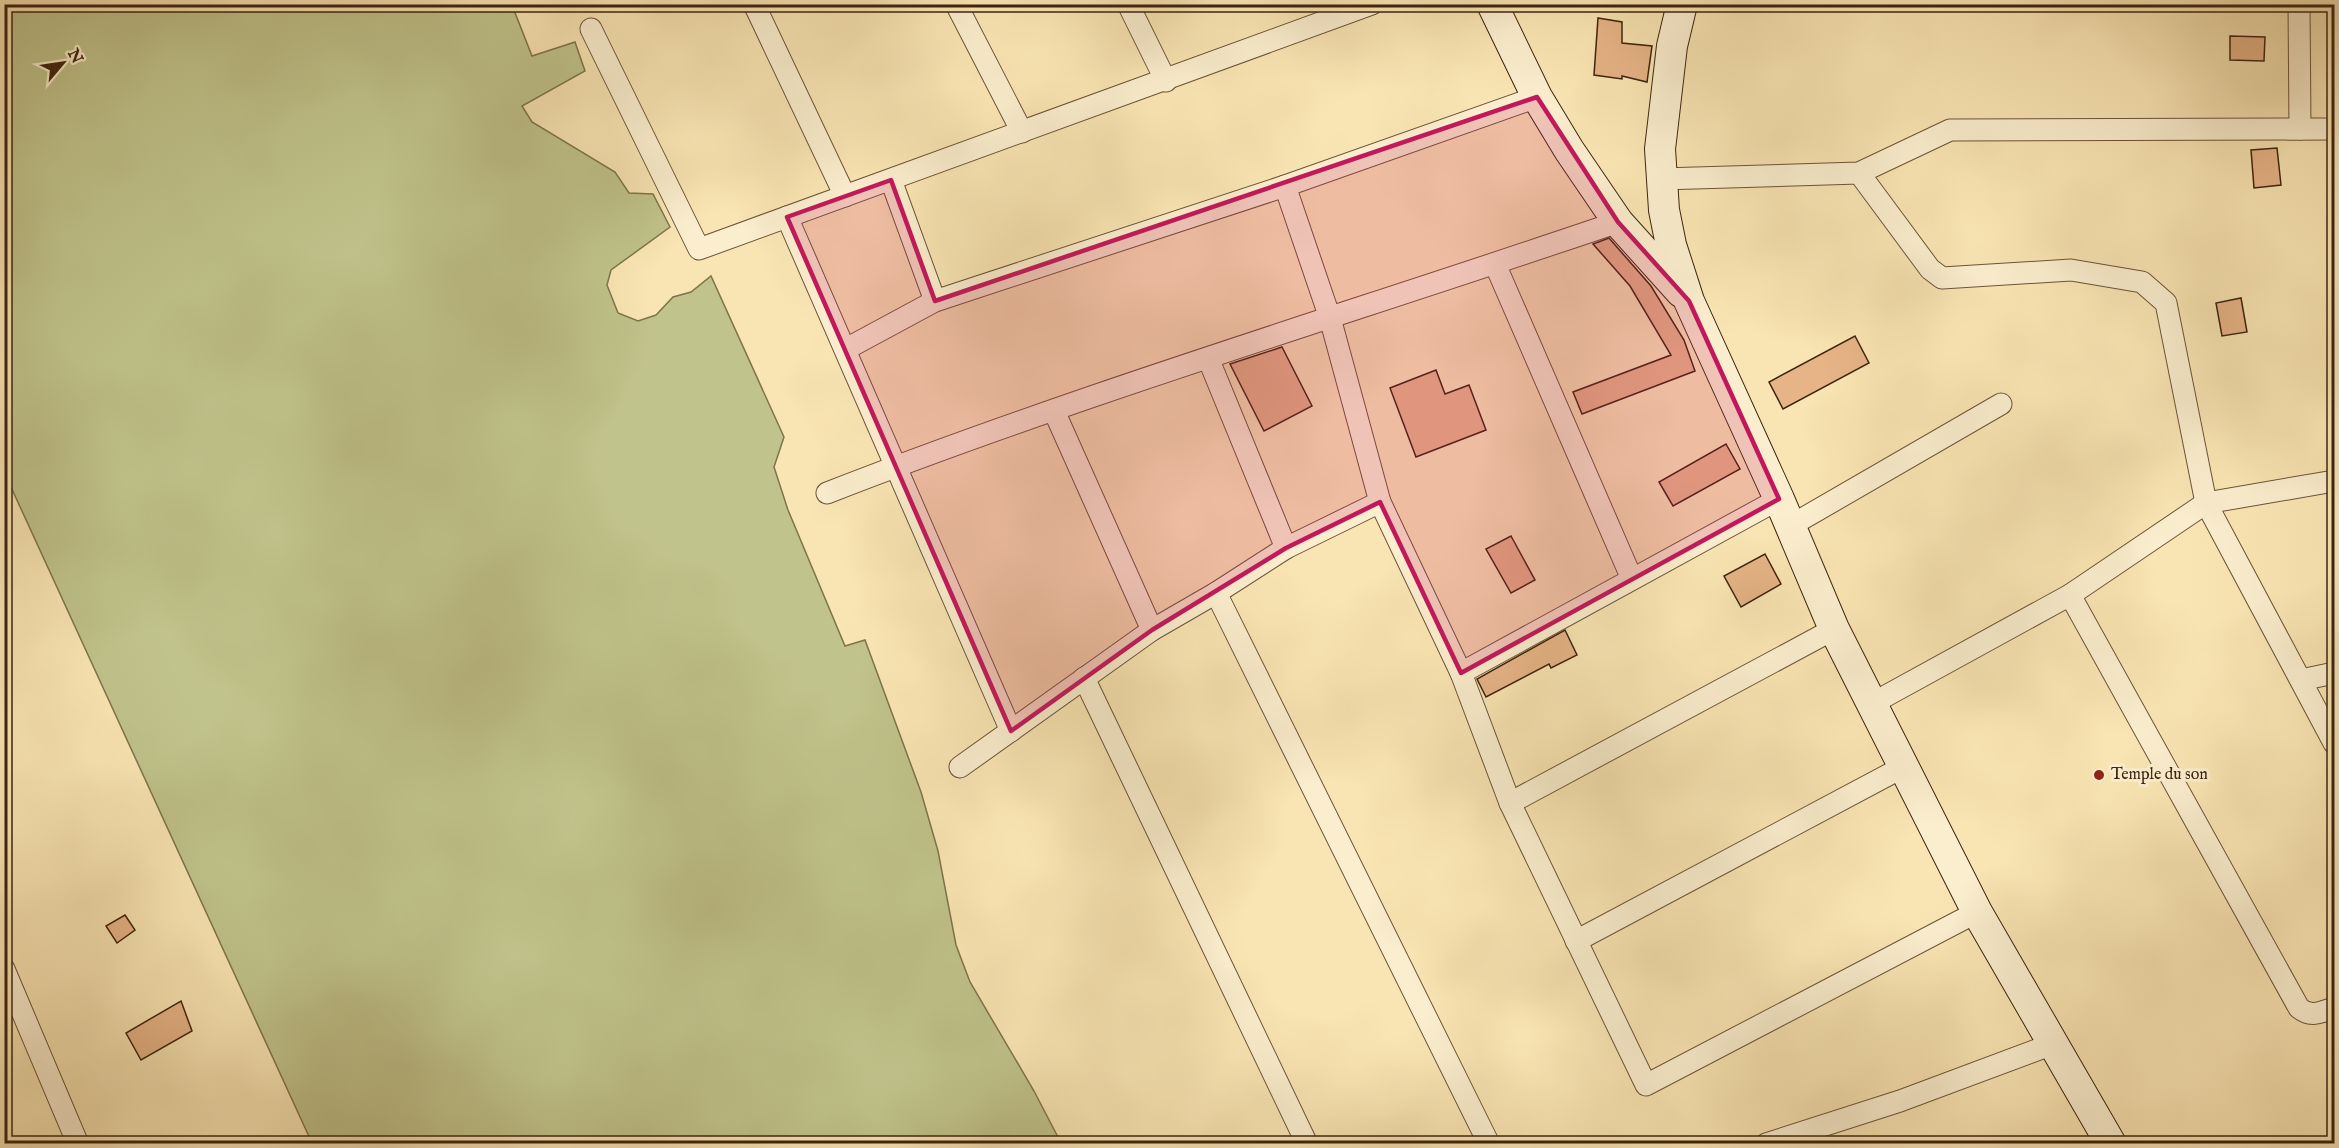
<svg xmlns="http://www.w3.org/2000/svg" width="2339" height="1148" viewBox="0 0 2339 1148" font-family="'IM FELL English',serif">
<rect width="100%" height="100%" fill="#f9e5b3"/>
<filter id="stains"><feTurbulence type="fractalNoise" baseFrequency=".00333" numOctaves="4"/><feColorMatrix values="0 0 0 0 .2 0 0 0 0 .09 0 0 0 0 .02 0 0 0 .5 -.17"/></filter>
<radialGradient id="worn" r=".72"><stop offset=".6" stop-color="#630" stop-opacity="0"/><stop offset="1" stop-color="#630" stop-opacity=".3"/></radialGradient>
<path fill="#c0c38b" stroke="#7e744c" stroke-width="1.5" d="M4,5H512L532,56L575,42L585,71L522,106L532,122L615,172L629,193L653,194L670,227L611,270L607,285L618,313L638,321L656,315L673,297L691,292L711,276L784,437L774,467L788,510L845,646L865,640L921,792L938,851L956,945L970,982L1034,1091L1061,1143H312L5,474Z"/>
<g fill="#e6b487" stroke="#3d240e" stroke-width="1.5">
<path d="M1598,18L1622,22V43L1652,46L1647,82L1622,76V79L1594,75Z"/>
<path d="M2230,36L2265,37L2264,61L2230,60Z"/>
<path d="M2277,148L2281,185L2254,188L2251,150Z"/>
<path d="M1609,238L1651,286L1684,340L1695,371L1582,414L1573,392L1671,355L1630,286L1593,244Z"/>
<path d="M2241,298L2247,332L2222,336L2216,303Z"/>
<path d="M1855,336L1869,363L1783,409L1769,382Z"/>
<path d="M1282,347L1312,406L1264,431L1230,364Z"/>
<path d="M1436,370L1445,394L1469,385L1486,430L1416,457L1390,388Z"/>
<path d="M1726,444L1740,469L1673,506L1659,482Z"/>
<path d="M1511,536L1535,580L1511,593L1486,549Z"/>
<path d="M1765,554L1781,584L1741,607L1724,576Z"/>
<path d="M1565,630L1577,655L1551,668L1549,664L1486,697L1477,679Z"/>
<path d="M125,915L135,930L117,943L106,926Z"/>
<path d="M181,1001L192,1031L141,1060L126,1033Z"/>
</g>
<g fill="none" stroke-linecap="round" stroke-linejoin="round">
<g stroke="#6c5437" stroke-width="23">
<g id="street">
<path d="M754,4L845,196"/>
<path d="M956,4L1022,132"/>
<path d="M1128,4L1166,81"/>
<path d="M2299,4L2300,129"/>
<path d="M591,29L699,249L1372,4"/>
<path d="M1859,173L1930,269L1942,278L2071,270L2142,282L2166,303L2206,503L2334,743"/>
<path d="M1661,179L1859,173L1950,130L2334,129"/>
<path d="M891,180L935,301"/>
<path d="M1285,186L1330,318L1380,502L1461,673L1510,803L1646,1085L1977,912"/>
<path d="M787,217L1011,731"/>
<path d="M1495,264L1632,579"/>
<path d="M846,349L935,301L1285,186L1537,97"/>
<path d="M1208,358L1286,548"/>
<path d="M1054,411L1152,630"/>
<path d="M827,493C1086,392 1354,312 1618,222"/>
<path d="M1790,526L2001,404"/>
<path d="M1216,593L1489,1144"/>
<path d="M2070,595L2299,1008C2311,1018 2321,1012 2334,1008"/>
<path d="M1461,673L1779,499"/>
<path d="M1084,678L1307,1144"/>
<path d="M2301,680L2334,673"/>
<path d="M1873,703L2070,595L2206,503L2334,481"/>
<path d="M960,767L1152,630L1216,593L1286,548L1380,502"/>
<path d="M1510,803L1834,629"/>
<path d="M1576,941L1903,767"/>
<path d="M4,969L78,1144"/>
<path d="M1766,1144L1900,1101L2053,1044"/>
</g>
</g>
<g stroke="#3d240e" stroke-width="32">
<g id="secondary">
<path d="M1492,4L1537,97L1569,150L1618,222L1681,292"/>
<path d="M1682,4L1672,46L1660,149L1664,210L1671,245L1689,301L1779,499L1834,629L1977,912L2111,1144"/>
</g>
</g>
<use href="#street" stroke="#fbeece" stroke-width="21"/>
<use href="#secondary" stroke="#fbeece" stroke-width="30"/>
</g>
<path fill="#c2185b" fill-opacity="0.2" stroke="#c2185b" stroke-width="4.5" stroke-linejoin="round" d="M1537,97L1618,222L1689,301L1779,499L1461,673L1380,502L1286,548L1152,630L1011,731L787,217L891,180L935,301Z"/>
<circle fill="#8f2418" stroke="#fbeece" stroke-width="2" cx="2099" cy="775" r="6"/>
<g text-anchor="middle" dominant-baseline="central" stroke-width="6" stroke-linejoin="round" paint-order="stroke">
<g font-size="16" fill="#3d240e" stroke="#fbeece" text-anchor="start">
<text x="2111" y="775">Temple du son</text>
</g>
</g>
<rect width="2339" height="1148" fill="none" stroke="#f9e5b3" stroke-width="24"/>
<rect x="6" y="6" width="2327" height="1136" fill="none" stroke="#3d240e" stroke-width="3"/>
<rect x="12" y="12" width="2315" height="1124" fill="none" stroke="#3d240e" stroke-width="1.5"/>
<g transform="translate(63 63) rotate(61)" stroke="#fbeece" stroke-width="4.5" paint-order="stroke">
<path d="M0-4.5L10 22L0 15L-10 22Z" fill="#3d240e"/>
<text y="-9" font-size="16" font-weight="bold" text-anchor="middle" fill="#3d240e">N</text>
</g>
<rect width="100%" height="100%" filter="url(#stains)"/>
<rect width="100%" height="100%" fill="url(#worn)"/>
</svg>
